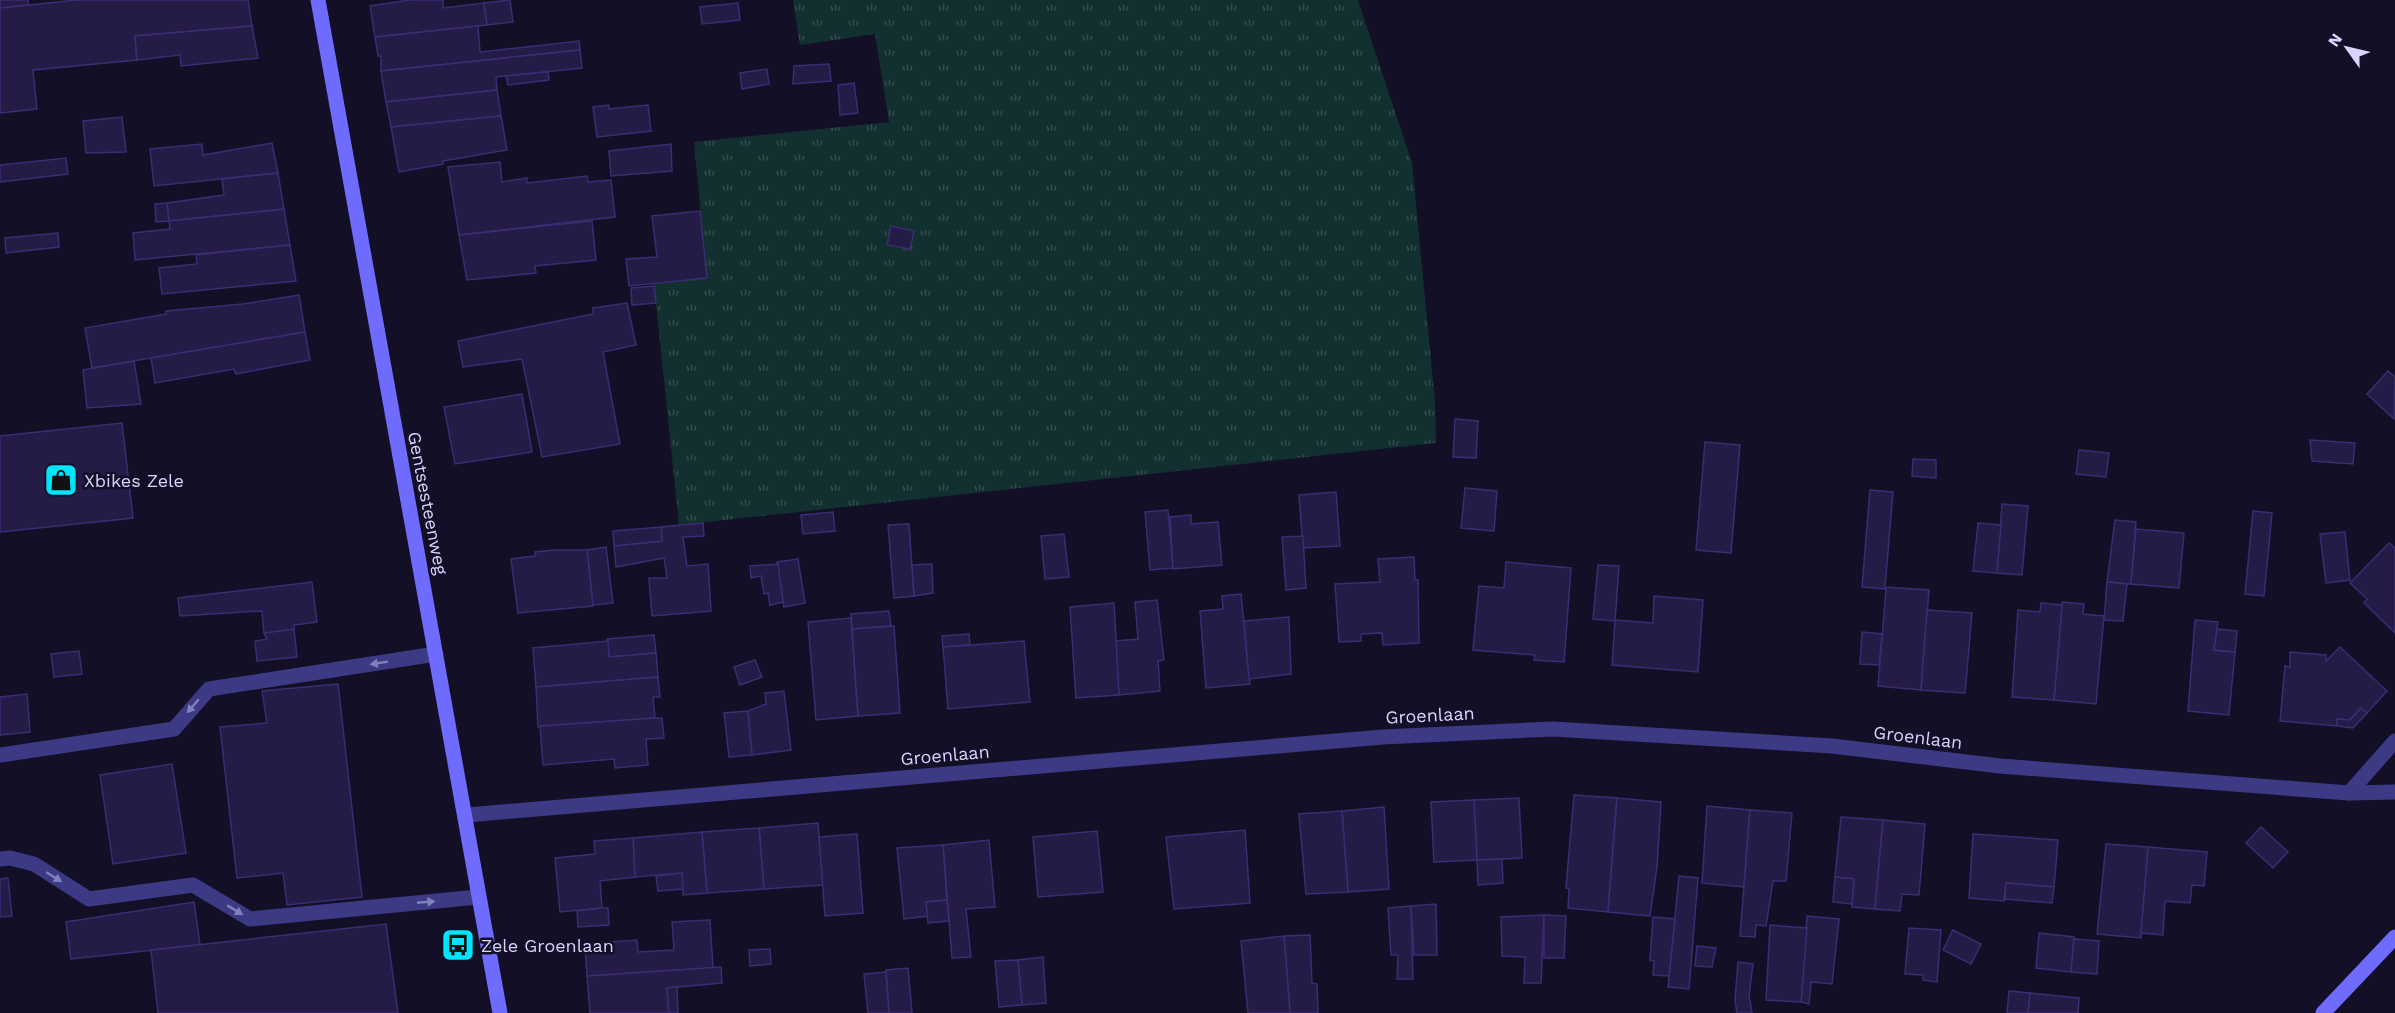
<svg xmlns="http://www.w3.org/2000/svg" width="2395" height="1013" viewBox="0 0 2395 1013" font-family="'Work Sans',sans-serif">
<defs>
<pattern id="grass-tufts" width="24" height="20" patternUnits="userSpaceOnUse" patternTransform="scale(1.5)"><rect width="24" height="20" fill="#12302f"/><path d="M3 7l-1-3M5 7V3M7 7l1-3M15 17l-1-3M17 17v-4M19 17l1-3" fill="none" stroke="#344d4e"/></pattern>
</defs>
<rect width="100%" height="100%" fill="#130f26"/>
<path fill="url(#grass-tufts)" d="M793,0H1358L1412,163L1435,402L1436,443L679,525L654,284L707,278L694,142L889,122L875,34L800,45Z"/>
<g fill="#241b47" stroke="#3b2d73" stroke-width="1.5">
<path d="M0,0H28V5L0,8Z"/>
<path d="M77,0H248L252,26L135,36L137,60L33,70L37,109L0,113V8Z"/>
<path d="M443,0V8L484,3L487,25L375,37L370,6L409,0Z"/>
<path d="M510,0L513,22L487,25L484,3Z"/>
<path d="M738,3L740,20L702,24L700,7Z"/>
<path d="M252,26L258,58L181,66L180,55L137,60L135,36Z"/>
<path d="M478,26L480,52L579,41L580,50L381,71V56H378L375,37Z"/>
<path d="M580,50L582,68L496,77L497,90L386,102L381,71Z"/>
<path d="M829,64L831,81L793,84L794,66Z"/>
<path d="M767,69L769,84L742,89L740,73Z"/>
<path d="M548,72L549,80L508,85L506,76Z"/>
<path d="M854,83L858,113L840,115L838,85Z"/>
<path d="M497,90L501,116L391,127L386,102Z"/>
<path d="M609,105V109L648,105L651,131L597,137L593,107Z"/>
<path d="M501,116L507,150L443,161V164L399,172L391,127Z"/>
<path d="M122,117L126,152L86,153L83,121Z"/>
<path d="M272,143L278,173L154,186L150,149L202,144L203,155Z"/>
<path d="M671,144L672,171L611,176L609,151Z"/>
<path d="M66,158L68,174L0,182V165Z"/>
<path d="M500,162L502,182L527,178V183L587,176L588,182L611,180L615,217L459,235L448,167Z"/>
<path d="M278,173L284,209L169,221L167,203L224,195L222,179Z"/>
<path d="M167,203L169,221L156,222L155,204Z"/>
<path d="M284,209L290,245L135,260L133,233L170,229L169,221Z"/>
<path d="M700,211L707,278L629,286L626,259L657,257L652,216Z"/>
<path d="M592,221L596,260L535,266L536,273L467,280L459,235Z"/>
<path d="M891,226L914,231L910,249L887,245Z"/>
<path d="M58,233L59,247L6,253L5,238Z"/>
<path d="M290,245L296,281L162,294L159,268L197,264L196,255Z"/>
<path d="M654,286L656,303L632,305L631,288Z"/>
<path d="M299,295L305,332L92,368L85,328L166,314V311L243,304Z"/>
<path d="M627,303L636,345L603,352L620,444L542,457L522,359L463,367L458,341L593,314V308Z"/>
<path d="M305,332L310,360L236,374L234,369L155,383L151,358Z"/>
<path d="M134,361L141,404L87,408L83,370Z"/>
<path d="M2388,371L2395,377L2394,419L2367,394Z"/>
<path d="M522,394L532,452L455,464L444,407Z"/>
<path d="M1455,419L1478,421L1476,458L1453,457Z"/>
<path d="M122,423L133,518L0,532V436Z"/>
<path d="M2310,440L2355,443L2353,464L2312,461Z"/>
<path d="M1705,442L1740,445L1731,553L1696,550Z"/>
<path d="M2079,450L2109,453L2106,477L2076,474Z"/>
<path d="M1913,459L1936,460V478L1912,476Z"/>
<path d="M1465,488L1497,491L1494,531L1461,528Z"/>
<path d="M1870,490L1893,492L1885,587L1929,590L1921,690L1878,686L1886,589L1862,587Z"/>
<path d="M1336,492L1340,546L1303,548L1299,495Z"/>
<path d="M2002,504L2028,506L2022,575L1997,573Z"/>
<path d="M1168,510L1173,568L1150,570L1145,512Z"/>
<path d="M2253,511L2272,513L2264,596L2245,594Z"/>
<path d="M833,512L835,531L803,534L801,515Z"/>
<path d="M1191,515V524L1218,522L1222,565L1173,569L1170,517Z"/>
<path d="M2115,520L2136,522L2131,584L2107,582Z"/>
<path d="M703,523L704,536L683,537L687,566L708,564L711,611L652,616L649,578H667L664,558L616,567L614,546L662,541L661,527Z"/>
<path d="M1978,523L2001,525L1997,573L1973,571Z"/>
<path d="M909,524L914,596L894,598L888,525Z"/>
<path d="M661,527L662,541L614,546L613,531Z"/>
<path d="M2136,529L2184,533L2179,588L2131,584Z"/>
<path d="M2345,532L2350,580L2326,583L2320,534Z"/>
<path d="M1064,534L1069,577L1045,579L1041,536Z"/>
<path d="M1303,536L1306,588L1286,590L1282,537Z"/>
<path d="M2389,543L2395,548V633L2364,603L2367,599L2350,583Z"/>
<path d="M606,547L613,603L593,605L587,550Z"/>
<path d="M554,550H587L593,606L518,613L511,559L535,556V552Z"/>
<path d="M1414,557L1415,580H1418L1419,643L1383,645L1382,633L1361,634V641L1339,642L1335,584L1380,582L1378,559Z"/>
<path d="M798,559L805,603L784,607L777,562Z"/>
<path d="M1506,562L1571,568L1564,662L1534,660L1535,655L1473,650L1479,586L1504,588Z"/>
<path d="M778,564L783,602L770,605L768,593L764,594L761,576L751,578L750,566Z"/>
<path d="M932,564L933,593L914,596L912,565Z"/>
<path d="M1598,565L1619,566L1615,621L1593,619Z"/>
<path d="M312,582L317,622L294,625V629L264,633L262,611L180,616L178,598Z"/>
<path d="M2107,582L2127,584L2123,621L2104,620Z"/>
<path d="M1241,594L1250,684L1206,688L1200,611L1223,609L1222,596Z"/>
<path d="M1654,596L1703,600L1698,672L1612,665L1615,620L1653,623Z"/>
<path d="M1157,600L1164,660L1158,661L1160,691L1119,695L1115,641L1138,639L1135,602Z"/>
<path d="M2062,602L2084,604L2083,614L2104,616L2096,704L2054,700Z"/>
<path d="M1114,603L1119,695L1076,698L1070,607Z"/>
<path d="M2041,603L2062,605L2054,700L2012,697L2018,610L2040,612Z"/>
<path d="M1927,610L1972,613L1965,693L1921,690Z"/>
<path d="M889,611L891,626L852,629L851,614Z"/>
<path d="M1289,617L1291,674L1249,679L1244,621Z"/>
<path d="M851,618L858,716L816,720L808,622Z"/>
<path d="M2195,620L2218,622L2214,650L2235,652L2229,715L2188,711Z"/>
<path d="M894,626L900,713L858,716L852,629Z"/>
<path d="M294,629L297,657L257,661L255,641L267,639L264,633Z"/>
<path d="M2217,629L2237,631L2235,652L2214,650Z"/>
<path d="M1862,632L1882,634L1879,665L1860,664Z"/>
<path d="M969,634L970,645L943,647L942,636Z"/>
<path d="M654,635L656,653L609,657L607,639Z"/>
<path d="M608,641L609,657L656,653L658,677L536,687L533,648Z"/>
<path d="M1024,641L1030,702L948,709L943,647Z"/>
<path d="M2340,647L2387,691L2367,713L2361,708L2350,720L2337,719V726L2280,721L2285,666L2290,667V652L2326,655V661Z"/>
<path d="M79,651L82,674L54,677L51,654Z"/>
<path d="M755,660L762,677L740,685L734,667Z"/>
<path d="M658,677L660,697H653L655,718L538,727L536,687Z"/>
<path d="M338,684L362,897L287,905L283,873L237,878L220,727L267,723L262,691Z"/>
<path d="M784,691L791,750L752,755L748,711L766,704L765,693Z"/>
<path d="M27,694L30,732L0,735V697Z"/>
<path d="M2361,708L2367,713L2353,728L2337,726V719L2350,720Z"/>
<path d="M748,711L752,755L729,757L724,713Z"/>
<path d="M655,718H662L664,738L646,739L648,765L615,768L614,759L543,765L540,726Z"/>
<path d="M172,764L186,853L113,864L100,775Z"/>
<path d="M1574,795L1617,798L1608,912L1568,908L1569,889L1566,888Z"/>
<path d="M1519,798L1522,858L1477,860L1474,800Z"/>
<path d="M1617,798L1661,802L1657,867L1650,916L1608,912Z"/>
<path d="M1474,800L1477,860L1434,862L1431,802Z"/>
<path d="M1707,806L1750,810L1744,887L1702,883Z"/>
<path d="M1384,807L1389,889L1348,892L1342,811Z"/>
<path d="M1750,810L1792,813L1786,881H1773L1766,926L1756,925L1755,937L1740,936Z"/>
<path d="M1342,811L1348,892L1306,894L1299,814Z"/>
<path d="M1841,817L1883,820L1875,909L1852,907L1854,879L1835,877Z"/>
<path d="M1883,820L1925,824L1919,895L1902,894L1900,911L1875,909Z"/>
<path d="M818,823L823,885L764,889L759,828Z"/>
<path d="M2261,827L2288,852L2273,868L2246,843Z"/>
<path d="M759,828L764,889L707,893L702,832Z"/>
<path d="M1245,830L1250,903L1174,909L1166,837Z"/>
<path d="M1097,831L1103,892L1038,897L1033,837Z"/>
<path d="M702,832L707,893L683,895L682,873L635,877L633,838Z"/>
<path d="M857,834L863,913L825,916L819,837Z"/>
<path d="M1973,834L2058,840L2054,887L2006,883L2004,901L1969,898Z"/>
<path d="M633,838L635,877L600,881L602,908L560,912L555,858L595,854L594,841Z"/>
<path d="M989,840L995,907L966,909L971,957L952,958L943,845Z"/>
<path d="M2106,844L2148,847L2141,938L2097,934Z"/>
<path d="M943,845L947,900L926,902L928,916L904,919L897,848Z"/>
<path d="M2148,847L2207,852L2204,886L2192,885L2190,903L2165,901L2163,935L2141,933Z"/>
<path d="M1502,859L1503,883L1478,885L1477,860Z"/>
<path d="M682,873L683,889L658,891L656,876Z"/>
<path d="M1679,876L1698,878L1689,989L1668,987Z"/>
<path d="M1835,877L1854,879L1852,904L1833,902Z"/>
<path d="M8,878L12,916L0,917V879Z"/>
<path d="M2006,883L2054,887L2052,903L2005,899Z"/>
<path d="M947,900L949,921L928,923L926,902Z"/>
<path d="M194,902L200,945L71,959L66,922Z"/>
<path d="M1436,904L1437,955H1414L1411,906Z"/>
<path d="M1411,906L1413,979H1397L1398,955H1391L1388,908Z"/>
<path d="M602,908H608L609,925L578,927L577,911Z"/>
<path d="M1544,915L1541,983H1524L1525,957L1502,956L1501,917Z"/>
<path d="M1544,915L1566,916L1564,958H1544Z"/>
<path d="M1807,916L1839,919L1832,984L1811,982L1809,1004L1801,1002Z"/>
<path d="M1653,917L1675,919L1669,976L1653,975L1654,961L1650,960Z"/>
<path d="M710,920L713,968L587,976L585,944L637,940L638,952L674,950L672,922Z"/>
<path d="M386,924L398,1013H158L151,950Z"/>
<path d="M1770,925L1807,928L1801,1002L1766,1000Z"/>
<path d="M1909,928L1941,930L1937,982L1923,980V975L1905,974Z"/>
<path d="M1953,930L1981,944L1971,964L1943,950Z"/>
<path d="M2039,933L2074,937L2071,972L2036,968Z"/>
<path d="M1310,935L1312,983L1317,984L1318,1013H1290L1284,936Z"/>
<path d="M1284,936L1290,1013H1248L1241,941Z"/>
<path d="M2074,939L2099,941L2097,974L2071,972Z"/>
<path d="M1697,946L1716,948L1712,967L1695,966Z"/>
<path d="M770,949L771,964L750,966L749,950Z"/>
<path d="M1043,957L1046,1003L1022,1005L1018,960Z"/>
<path d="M1018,960L1022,1005L999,1007L995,961Z"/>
<path d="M1738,962L1753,964L1749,996L1752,1013H1737L1735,1001Z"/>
<path d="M721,967L722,983L667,988L669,1013H590L587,976Z"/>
<path d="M908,968L912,1013H889L886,970Z"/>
<path d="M886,972L889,1013H868L864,974Z"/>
<path d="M677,987L678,1013H669L667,988Z"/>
<path d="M2009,991L2030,993L2028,1013H2007Z"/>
<path d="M2030,993L2079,998L2078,1013H2028Z"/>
</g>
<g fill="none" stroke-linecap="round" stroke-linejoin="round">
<g stroke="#3d3a85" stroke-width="15">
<path d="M0,755L174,729L209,689L436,654"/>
<path d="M0,859L10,858L34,864L89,899L193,885L250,919L478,897"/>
</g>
<g stroke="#3d3a85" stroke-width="15">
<path d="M2349,793L2395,741"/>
<path d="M467,815L1383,737L1553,729L1832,746L2000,766L2349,793L2395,792"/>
</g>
<g stroke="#6f6bff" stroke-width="15">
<path d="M318,0L500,1013"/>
<path d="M2323,1013L2395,937"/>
</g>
</g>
<defs><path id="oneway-solid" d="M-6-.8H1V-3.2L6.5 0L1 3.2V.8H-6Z" transform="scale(1.5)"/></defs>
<g fill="#837fbc">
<use href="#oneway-solid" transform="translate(379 663) rotate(171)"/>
<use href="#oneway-solid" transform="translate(193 706) rotate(131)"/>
<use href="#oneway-solid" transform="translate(54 877) rotate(32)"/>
<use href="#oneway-solid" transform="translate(426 902) rotate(-5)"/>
<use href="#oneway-solid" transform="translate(235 910) rotate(31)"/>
</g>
<defs>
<g id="shop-square" transform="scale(1.725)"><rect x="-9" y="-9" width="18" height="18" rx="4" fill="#00e5ff" stroke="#130f26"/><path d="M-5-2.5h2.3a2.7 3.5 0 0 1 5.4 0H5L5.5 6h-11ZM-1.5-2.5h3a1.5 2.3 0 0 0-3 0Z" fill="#111"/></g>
<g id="bus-square" transform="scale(1.725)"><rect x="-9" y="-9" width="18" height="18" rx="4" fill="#00e5ff" stroke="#130f26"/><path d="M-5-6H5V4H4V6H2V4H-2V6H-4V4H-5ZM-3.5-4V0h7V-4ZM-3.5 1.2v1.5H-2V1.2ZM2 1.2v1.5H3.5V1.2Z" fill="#111"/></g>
</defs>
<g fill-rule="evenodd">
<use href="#shop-square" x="61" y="480"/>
<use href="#bus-square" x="458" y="945"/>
</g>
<g text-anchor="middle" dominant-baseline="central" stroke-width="5" stroke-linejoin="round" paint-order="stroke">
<g font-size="18" fill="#d9d4ff" stroke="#130f26" text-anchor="start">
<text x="84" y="480">Xbikes Zele</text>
<text x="481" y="945">Zele Groenlaan</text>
</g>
<g font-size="18" fill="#d9d4ff" stroke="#130f26">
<text transform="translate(428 503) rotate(79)">Gentsesteenweg</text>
<text transform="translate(1430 715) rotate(-3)">Groenlaan</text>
<text transform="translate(1918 737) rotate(7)">Groenlaan</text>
<text transform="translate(945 755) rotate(-5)">Groenlaan</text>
</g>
</g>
<g transform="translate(2347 48) rotate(304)" stroke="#130f26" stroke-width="4.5" paint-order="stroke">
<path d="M0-4.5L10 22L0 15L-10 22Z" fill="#d9d4ff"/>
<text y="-9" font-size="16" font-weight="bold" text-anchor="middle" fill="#d9d4ff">N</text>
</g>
</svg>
